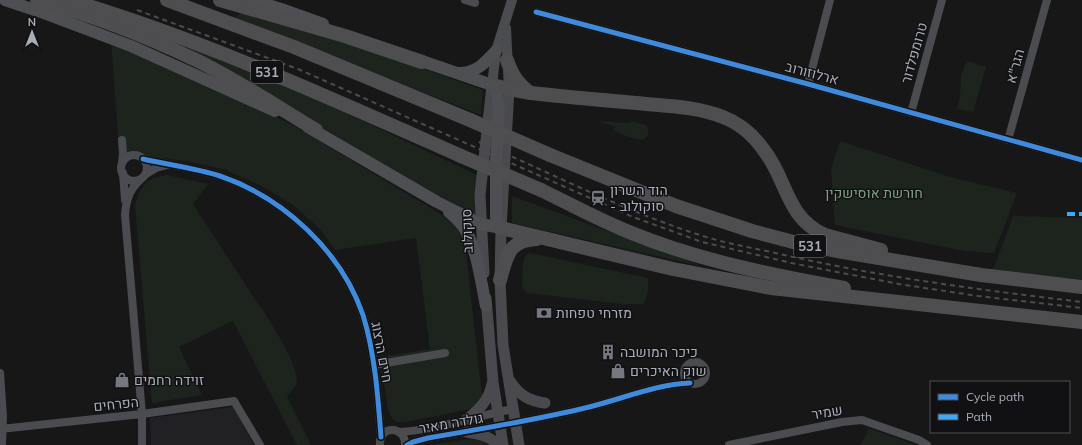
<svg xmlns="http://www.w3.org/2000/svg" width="1082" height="445" viewBox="0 0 1082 445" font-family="Mulish,Heebo,sans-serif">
<rect width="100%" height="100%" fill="#171717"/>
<path fill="#212123" d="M233,407L254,445H151L150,418Z"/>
<g fill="#1d241e">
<path d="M241,12L341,39L483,90L481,115L234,18Z"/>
<path d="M111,40L179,68L298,128L442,215L457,228L465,243L482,396L477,408L406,422H397L392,418L388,410L380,357L430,349L416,238L335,250L320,229L293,205L261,186L226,170L186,161L153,157L132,154L120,163Z"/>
<path d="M191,46L323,102L479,176L477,215L441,200L320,126L187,50Z"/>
<path d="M967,61L986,67L973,112L957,109L960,97L961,75Z"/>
<path d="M597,121L629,123L632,121L646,125C648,128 649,131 648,134C645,147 620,133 613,130L615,127Z"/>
<path d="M840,141L950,177L1017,193L994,253L965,251L835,225L831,169Z"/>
<path d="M167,175L208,184L193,204L256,301L261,307C270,322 302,369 296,385C294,389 289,393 287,397L311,445H297L233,321L179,347L202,395L152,403L135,206C137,195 143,182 154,178C158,176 163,176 167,175Z"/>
<path d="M512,196L705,267L512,223Z"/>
<path d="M1013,216L1082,218V280L993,270Z"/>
<path d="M530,253L648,278C649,289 648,295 643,304H622L527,293L522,286L523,262L527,254Z"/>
<path d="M868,428L916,445H860L867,434Z"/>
<path d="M469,439L482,440L487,445H428Z"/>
</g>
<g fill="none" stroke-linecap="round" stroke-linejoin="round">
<g stroke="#4b4c50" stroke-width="8">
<path d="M465,0L475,3"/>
<path d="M536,12L808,84L1082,160"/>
<path d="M808,84L830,0"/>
<path d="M911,113L942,0"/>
<path d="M122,140L123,154L122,163"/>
<path d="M1008,140L1047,0"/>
<circle cx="134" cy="168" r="13"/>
<path d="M143,159C169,165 195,168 220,176C284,198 341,251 363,315C375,354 378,397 381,437"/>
<path d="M123,173L125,200"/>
<path d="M146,174L156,168L167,165"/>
<path d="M140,180C129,190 126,201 125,215L142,414V445"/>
<circle cx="695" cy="373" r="11"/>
<path d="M374,365L445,353"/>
<path d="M0,373L3,416L2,445"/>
<path d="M0,429L142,414L234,401L260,445"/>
<path d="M399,432C437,430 475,416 513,409"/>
<path d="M380,445C378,425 406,425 405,445"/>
<path d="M407,445L413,442L428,438C482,429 536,420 589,407C622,399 657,384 690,383"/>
<path d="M729,445L842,422L862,420L919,440L927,445"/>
</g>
<g stroke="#4b4c50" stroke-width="10">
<path d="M506,28L509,89"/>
<path d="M492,85L496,51L512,0"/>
</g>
<g stroke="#4a4a4e" stroke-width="11">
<path d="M509,89L501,228L500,280L503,345L519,445"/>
<path d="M484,273L480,195L492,85"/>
<path d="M486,298L493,382L503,445"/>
<path d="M510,381C519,395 529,401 545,403"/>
<path d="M467,419C479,410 489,400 492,384"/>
<path d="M467,432C479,434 490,436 498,445"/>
</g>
<g stroke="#4d4f52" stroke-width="12">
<path d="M5,0L41,12L131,46L275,111"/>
<path d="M252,0L281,9L323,24"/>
<path d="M413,58L492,85L497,96L499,108L496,161V217L501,228"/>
<path d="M459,73C476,73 485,63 496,51"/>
<path d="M308,127L437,202L481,224L501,228"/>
<path d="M449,212C456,218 463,224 467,233C478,255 481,282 486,306"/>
</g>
<g stroke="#4e4e51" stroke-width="14">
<path d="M37,0C92,15 144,35 196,60C237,80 276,106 316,130"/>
<path d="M69,0C204,40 332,99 461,156"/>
<path d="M167,0L294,47L470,120"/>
<path d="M220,0L345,36L422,62"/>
<path d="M507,60C512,75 518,84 530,93"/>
<path d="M492,85L509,89L531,93C566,97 601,100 636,103C665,106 696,106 723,117C739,123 753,135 763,149C788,180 785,217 825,235L881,250"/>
<path d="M550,155L676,206L752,231L801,244L843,252L981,275L1082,287"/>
<path d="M541,190C570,204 599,220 629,232C697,260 771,275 844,288"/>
<path d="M501,228L673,269L771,288L1082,322"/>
<path d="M500,280C507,256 508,240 537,239"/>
</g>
<g stroke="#4b4c4f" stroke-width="2" stroke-dasharray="5 4" stroke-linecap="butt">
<path d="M137,10L298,69L633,217L702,242L796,264L899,284L978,296L1082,308"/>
<path d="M479,142C553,174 626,212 703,236C728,244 754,248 780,254C880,277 981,290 1082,302"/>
</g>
<g stroke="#4e4e51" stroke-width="14">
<path d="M470,120L550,155"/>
<path d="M461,156L541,190"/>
</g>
<path stroke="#3fa9f5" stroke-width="4" stroke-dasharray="8 4" stroke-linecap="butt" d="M1067,214H1082"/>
<g stroke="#111113" stroke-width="8">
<g id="cycleway">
<path d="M536,12L808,84L1082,160"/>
<path d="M143,159C169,165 195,168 220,176C284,198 341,251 363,315C375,354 378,397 381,437"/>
<path d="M407,445L413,442L428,438C482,429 536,420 589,407C622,399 657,384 690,383"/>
</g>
</g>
<use href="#cycleway" stroke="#408adc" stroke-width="5"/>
</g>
<defs>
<g id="station-bare" transform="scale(1.2)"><path d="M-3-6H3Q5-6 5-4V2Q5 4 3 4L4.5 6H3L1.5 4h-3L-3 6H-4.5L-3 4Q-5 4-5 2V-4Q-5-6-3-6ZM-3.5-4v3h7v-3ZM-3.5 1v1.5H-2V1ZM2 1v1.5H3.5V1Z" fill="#757880" stroke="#111113" stroke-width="2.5" paint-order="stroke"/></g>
<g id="bank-bare" transform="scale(1.2)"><path d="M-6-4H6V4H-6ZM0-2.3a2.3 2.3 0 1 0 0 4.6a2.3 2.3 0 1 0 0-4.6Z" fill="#757880" stroke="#111113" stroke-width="2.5" paint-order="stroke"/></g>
<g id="building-bare" transform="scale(1.2)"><path d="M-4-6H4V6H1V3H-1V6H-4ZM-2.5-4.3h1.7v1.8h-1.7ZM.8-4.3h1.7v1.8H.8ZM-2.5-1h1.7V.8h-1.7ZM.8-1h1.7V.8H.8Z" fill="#757880" stroke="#111113" stroke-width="2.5" paint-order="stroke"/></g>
<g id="shop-bare" transform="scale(1.2)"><path d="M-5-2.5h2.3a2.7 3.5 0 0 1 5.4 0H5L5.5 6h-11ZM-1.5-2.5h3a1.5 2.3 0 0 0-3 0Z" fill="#757880" stroke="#111113" stroke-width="2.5" paint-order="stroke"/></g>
</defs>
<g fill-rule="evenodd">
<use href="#station-bare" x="598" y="198"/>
<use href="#bank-bare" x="544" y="313"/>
<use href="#building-bare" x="608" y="352"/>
<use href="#shop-bare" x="618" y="371"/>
<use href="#shop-bare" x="122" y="380"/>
</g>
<g text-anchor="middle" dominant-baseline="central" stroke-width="3" stroke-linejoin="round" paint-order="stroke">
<g fill="#111113" stroke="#7b7e86" stroke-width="1">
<rect x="251" y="61" width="32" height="22" rx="3"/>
<rect x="794" y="235" width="32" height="22" rx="3"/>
</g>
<g font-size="13" font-weight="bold" fill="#a8adb8">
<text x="267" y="72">531</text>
<text x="810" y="246">531</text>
</g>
<g font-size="14" fill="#a8adb8" stroke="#111113">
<text transform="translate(914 53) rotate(-74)">טרומפלדור</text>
<text transform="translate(1015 66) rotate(-74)">הגר"א</text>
<text transform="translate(812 73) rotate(15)">ארלוזורוב</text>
<text transform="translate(467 231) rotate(-92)">סוקולוב</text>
<text transform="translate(382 352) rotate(79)">חיים הרצוג</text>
<text transform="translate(116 404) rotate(-6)">הפרחים</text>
<text transform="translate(827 412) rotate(-10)">שמיר</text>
<text transform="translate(451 423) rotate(-10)">גולדה מאיר</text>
</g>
<g font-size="14" fill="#a8adb8" stroke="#111113" text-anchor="start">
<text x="610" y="190">הוד השרון<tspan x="610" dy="16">- סוקולוב</tspan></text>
<text x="556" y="313">מזרחי טפחות</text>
<text x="620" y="352">כיכר המושבה</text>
<text x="630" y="371">שוק האיכרים</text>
<text x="134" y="380">זוידה רחמים</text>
</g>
<g font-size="14" fill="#7fa381" stroke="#111113">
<text x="874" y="193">חורשת אוסישקין</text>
</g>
</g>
<rect x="930" y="381" width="140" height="52" fill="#111113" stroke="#4d4f55"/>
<rect x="938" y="394" width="20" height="6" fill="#408adc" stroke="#4d4f55"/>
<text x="966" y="401" font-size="12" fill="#a8adb8">Cycle path</text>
<rect x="938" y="414" width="20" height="6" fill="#3fa9f5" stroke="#4d4f55"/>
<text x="966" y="421" font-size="12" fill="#a8adb8">Path</text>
<g transform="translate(32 32)" stroke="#111113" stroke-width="3" paint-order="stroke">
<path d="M0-3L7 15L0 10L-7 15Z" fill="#a8adb8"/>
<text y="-6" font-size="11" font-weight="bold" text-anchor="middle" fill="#a8adb8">N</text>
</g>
</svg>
